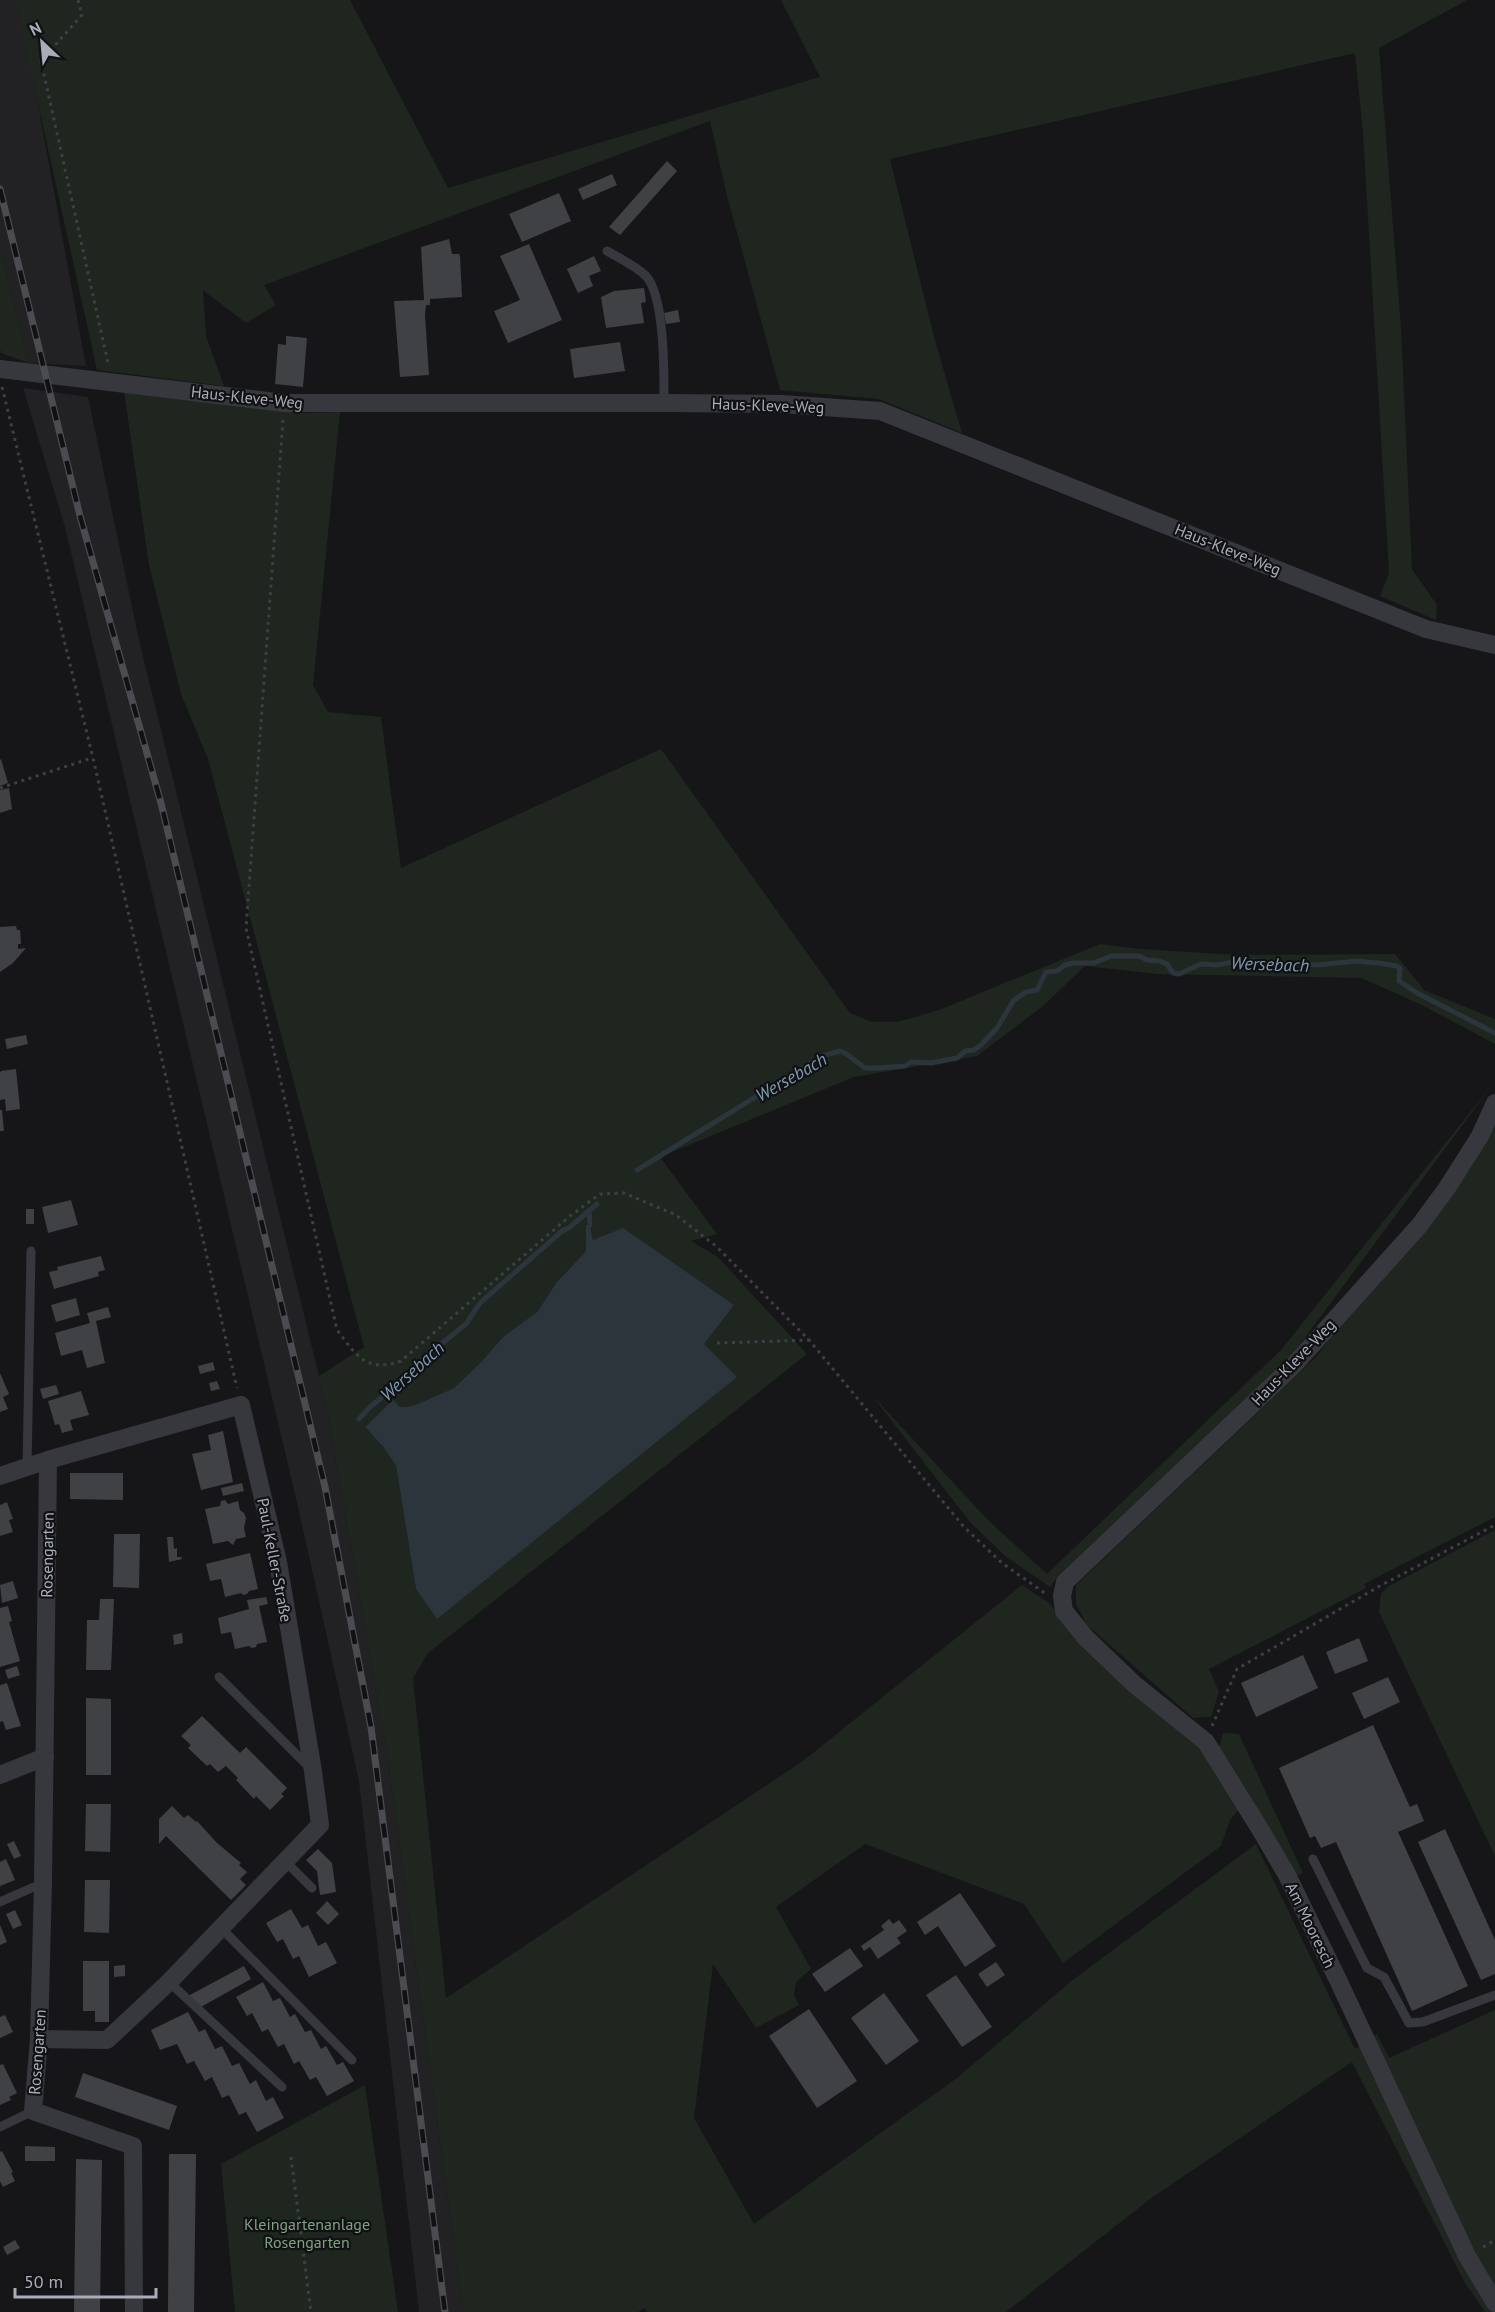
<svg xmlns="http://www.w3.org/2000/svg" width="1495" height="2312" viewBox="0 0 1495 2312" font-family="'PT Sans',sans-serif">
<rect width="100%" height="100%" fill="#161618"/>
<g fill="#222225">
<path d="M0,0H15L28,50L86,366L29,363L0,246Z"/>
<path d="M23,388L88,397L139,640L319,1376L332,1438L388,1761L463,2312H419L359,1781L296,1498L65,527Z"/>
</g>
<g fill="#1e261f" fill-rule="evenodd">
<path d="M15,0H350L448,188L820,77L781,0H1467L1379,48L1401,327L1412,569L1437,605L1436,620L1380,596L1389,573L1363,133L1355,53L890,159L934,337L962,433L879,399L780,390L727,196L710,121L264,285L276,305L246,323L203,290L206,336L224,386L97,370Z"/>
<path d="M0,246L29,363L1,353L0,349Z"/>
<path d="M124,391L306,413L340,412L313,685L328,712L381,717L401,868L661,749L850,1013L872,1022H898L939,1010L1100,944L1140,949L1238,955L1395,954L1424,990L1495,1019V1044L1420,1004L1361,978L1158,974L1085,966L1043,1006L977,1056L854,1077L660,1157L717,1234L691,1241L718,1257L807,1354L428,1653L413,1678L446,1998L803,1761L1022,1585L1049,1603L1081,1640L1196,1741L1240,1808L1230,1820L1221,1846L1063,1963L1024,1904L865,1844L776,1907L811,1969L796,1982L794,1995L799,2005L756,2028L713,1964L694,2118L754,2224L957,2078L1074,1979L1256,1844L1355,2049L1377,2034L1389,2058L1495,2010V2312H1485L1465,2283L1352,2062L1150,2199L1006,2312H647L645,2308L638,2312H463L388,1761L332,1438L319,1376L364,1347L208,759L181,694L149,565ZM590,1225L593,1240L737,1377L416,1589L396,1466L384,1448L365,1427L400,1407L413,1406L454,1388L481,1362L503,1337L538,1311L556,1283L586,1251Z"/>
<path d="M1495,1081L1290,1358L1058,1576L1050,1587L1005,1556L970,1522L871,1394L988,1520L1047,1574L1281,1350Z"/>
<path d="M1495,1113V1517L1364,1584L1366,1588L1209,1669L1219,1692L1211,1717L1193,1718L1087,1625L1076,1604V1585L1317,1356Z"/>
<path d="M1495,1530V1856L1379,1612L1381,1594L1389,1586Z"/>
<path d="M1223,1733L1239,1734L1303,1873L1294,1877C1272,1831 1247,1789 1219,1747Z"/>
<path d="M365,2085L398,2312H235L221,2164Z"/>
</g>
<path fill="#2c353c" d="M586,1225H590L593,1240L623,1228L734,1305L704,1344L737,1377L437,1619L416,1589L396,1466L384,1448L365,1427L393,1400L400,1407L413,1406L454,1388L481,1362L503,1337L538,1311L556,1283L586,1251Z"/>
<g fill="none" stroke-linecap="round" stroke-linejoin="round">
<g stroke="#2c353c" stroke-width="5">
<path d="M637,1170L822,1056L840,1051L845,1053L865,1068H879L905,1066L911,1062L931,1063L957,1058L965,1051L974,1050L981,1045L997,1028L1014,1000L1026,992L1037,990L1046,972L1057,971L1065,965L1074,963H1094L1111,956H1139L1147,960L1160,961L1167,964L1173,973L1179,974L1201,964L1217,965L1243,960L1317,965L1356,961L1378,963L1397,966L1400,969L1399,981L1417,993L1495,1033"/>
<path d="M589,1211L590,1225"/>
<path d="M359,1419L369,1408L414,1370L419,1362L466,1324L480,1303L561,1232L570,1227L597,1204"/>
</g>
</g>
<g fill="#404145">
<path d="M667,161L677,171L620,235L609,227Z"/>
<path d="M612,174L617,185L583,200L578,189Z"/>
<path d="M559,193L571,221L522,242L509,214Z"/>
<path d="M449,239L452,254H459L460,256L462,297L430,299V305H426L425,315L429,375L400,377L394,301L424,300L421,247Z"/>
<path d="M529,244L562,320L508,343L494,311L520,300L500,256Z"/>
<path d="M594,256L601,271L589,276L593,286L578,293L567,269Z"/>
<path d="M644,288L646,302L641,303L644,323L606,328L601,297L614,291Z"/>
<path d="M678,310L680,322L666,324L664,313Z"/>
<path d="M286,336L307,338L303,387L275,384L278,344L286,345Z"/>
<path d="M620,342L625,371L574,378L570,349Z"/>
<path d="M1,759L8,783L0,786V760Z"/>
<path d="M9,788L12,809L0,813V790Z"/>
<path d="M16,926L17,930H20L21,944H18V949L26,948L13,963L0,972V927Z"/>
<path d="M26,1035L28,1044L7,1049L5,1039Z"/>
<path d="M16,1069L20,1109L6,1111L5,1099L0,1100V1073L1,1071Z"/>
<path d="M0,1110H2L4,1131H0Z"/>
<path d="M71,1200L78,1225L48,1233L42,1207Z"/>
<rect x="26" y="1209" width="8" height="15"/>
<path d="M101,1256L105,1270L98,1272L99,1276L54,1289L49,1272L58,1270L57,1267Z"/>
<path d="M76,1298L80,1315L56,1322L51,1305Z"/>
<path d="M108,1307L111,1317L96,1321L105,1363L87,1368L82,1350L61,1356L55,1333L90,1323L87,1313Z"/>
<path d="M213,1362L215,1370L200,1374L198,1366Z"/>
<path d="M0,1373L9,1394L3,1397L8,1409L0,1412Z"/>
<path d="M217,1381L220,1389L211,1391L209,1383Z"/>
<path d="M56,1385L59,1394L43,1399L40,1389Z"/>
<path d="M81,1391L89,1415L70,1420L73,1430L62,1433L59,1424L55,1425L48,1401Z"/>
<path d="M223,1431L233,1482L201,1490L192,1454L211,1450L208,1435Z"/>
<path d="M70,1473H123V1500L70,1499Z"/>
<path d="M242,1483L244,1491L223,1496L221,1488Z"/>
<path d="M225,1500L228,1504L238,1501L240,1510L244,1513L246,1518L244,1528L246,1537L236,1539L233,1545L228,1541L213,1544L205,1509L220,1506L221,1501Z"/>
<path d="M7,1502L13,1519L9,1520L13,1532L0,1536V1505Z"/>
<path d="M114,1534H140L139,1588L113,1587Z"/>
<path d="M167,1537H173L174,1549L177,1548V1557H181L182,1559L169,1562Z"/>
<path d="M250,1553L258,1589L249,1591L247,1594L243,1595L241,1593L225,1597L221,1579L210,1581L206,1564Z"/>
<path d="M13,1581L18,1598L2,1603L0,1585Z"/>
<path d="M266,1597L268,1604L259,1606L267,1642L257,1644L256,1647L252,1648L249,1646L235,1649L231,1632L221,1634L218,1618L249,1609L247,1600Z"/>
<path d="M100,1599H114L111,1670H86L87,1620H99Z"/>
<path d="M8,1606L12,1621L9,1622L20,1661L0,1667V1608Z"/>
<path d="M182,1633L183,1643L174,1645L173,1635Z"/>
<path d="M1359,1638L1368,1661L1335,1674L1326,1652Z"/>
<path d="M1303,1655L1318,1688L1256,1717L1241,1683Z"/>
<path d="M17,1666L20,1675L8,1679L5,1670Z"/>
<path d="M1388,1677L1400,1702L1364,1719L1352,1693Z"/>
<path d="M7,1683L21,1726L6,1730L3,1721L0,1722V1685Z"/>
<path d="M86,1698L111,1699V1775H86Z"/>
<path d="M202,1716L240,1753L246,1747L287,1788L281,1794L284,1796L270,1810L256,1796L254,1799L236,1780L238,1778L226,1766L218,1772L210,1764L207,1766L188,1748L191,1745L181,1736Z"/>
<path d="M1373,1725L1410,1807L1417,1804L1424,1821L1398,1832L1468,1986L1412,2011L1336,1842L1321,1848L1315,1836L1310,1838L1279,1768Z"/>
<path d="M86,1804H111L110,1852L85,1851Z"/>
<path d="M172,1806L184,1818L188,1815L196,1822L197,1821L217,1843L241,1863L239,1865L247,1872L240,1879L246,1885L231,1900L166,1836L159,1844V1819Z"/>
<path d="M1445,1829L1495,1940V1974L1481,1980L1418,1842Z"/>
<path d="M14,1841L21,1856L14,1859L7,1844Z"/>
<path d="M318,1849L332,1863L336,1892L320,1895L317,1871L306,1860Z"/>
<path d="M6,1859L15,1880L0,1886V1862Z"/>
<path d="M85,1880H110L109,1933L84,1932Z"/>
<path d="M960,1893L996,1946L965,1967L938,1926L925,1935L917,1922Z"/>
<path d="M327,1901L339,1914L328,1925L316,1913Z"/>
<path d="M291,1909L302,1928L308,1925L318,1946L326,1942L337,1963L309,1977L299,1956L293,1959L283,1939L277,1942L266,1923Z"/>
<path d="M15,1910L22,1925L13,1929L6,1914Z"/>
<path d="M889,1919L893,1924L899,1920L907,1931L897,1938L901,1943L878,1959L870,1947L864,1951L861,1946L884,1930L881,1926Z"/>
<path d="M0,1925L7,1942L0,1945Z"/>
<path d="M850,1948L863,1966L825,1992L812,1974Z"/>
<path d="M83,1961H109V2022H95V2011H83Z"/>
<path d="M996,1962L1005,1975L987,1987L978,1974Z"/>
<path d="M125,1965V1976L114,1977V1966Z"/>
<path d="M244,1966L251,1979L199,2008L188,1996Z"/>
<path d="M956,1975L992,2027L962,2047L926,1995Z"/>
<path d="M263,1982L273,2001L280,1998L290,2017L295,2014L305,2032L311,2030L321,2049L326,2046L337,2065L343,2062L354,2081L327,2096L316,2077L310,2080L299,2061L294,2064L284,2044L278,2047L268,2029L262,2032L252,2013L247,2016L236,1997Z"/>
<path d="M884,1993L919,2041L886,2065L851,2018Z"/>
<path d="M809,2009L857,2081L817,2108L769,2036Z"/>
<path d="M188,2012L199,2032L205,2029L215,2049L222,2046L232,2066L239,2063L250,2084L256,2080L266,2101L273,2097L284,2118L257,2132L246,2112L239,2115L229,2095L222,2098L212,2077L205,2081L194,2061L187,2064L177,2044L160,2050L151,2030Z"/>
<path d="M5,2015L13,2032L0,2038V2017Z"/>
<path d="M3,2064L17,2093L9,2097L11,2100L0,2105V2065Z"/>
<path d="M83,2073L177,2106L169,2130L75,2097Z"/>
<path d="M25,2146L55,2147V2161H25Z"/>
<path d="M2,2151L13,2172L11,2173L15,2181L3,2187L0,2181V2152Z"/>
<path d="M169,2154H196L194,2312H168Z"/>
<path d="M76,2159L102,2160L100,2312H74Z"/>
<path d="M15,2240L20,2248L7,2255L3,2247Z"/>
</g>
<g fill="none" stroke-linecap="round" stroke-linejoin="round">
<g stroke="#3d3f44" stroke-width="3" stroke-dasharray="3 4.5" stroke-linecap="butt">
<path d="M78,0L82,15L41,61L108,363"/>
<path d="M2,387L93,758L237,1388"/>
<path d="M283,420L246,928L337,1330C357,1356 366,1373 401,1361L570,1216L600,1194L624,1193L676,1215L716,1246L809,1340L964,1527L1002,1563L1046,1594"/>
<path d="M0,788L92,758"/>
<path d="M717,1343L809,1340"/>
<path d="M1212,1726L1237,1669L1378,1587L1495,1525"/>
<path d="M291,2157L311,2312"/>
<path d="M1483,2247L1495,2240"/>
</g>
<g stroke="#37383d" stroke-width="9">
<path d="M607,251C619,258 636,266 646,276C665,297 664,373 664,403"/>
<path d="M27,1468L31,1251"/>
<path d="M219,1677L309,1767"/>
<path d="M1313,1859L1367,1968L1384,1977L1409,2023L1423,2022L1495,1995"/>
<path d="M286,1862L312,1888"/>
<path d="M0,1902L43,1883"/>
<path d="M221,1928L352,2060"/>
<path d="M169,1982L282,2087"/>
<path d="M0,2127L33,2111"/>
</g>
<g stroke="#37383d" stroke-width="18">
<path d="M0,369L284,403H664L782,404L880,411L1426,629L1495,645"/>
<path d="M1495,1103L1480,1136L1447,1188L1419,1226L1294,1365L1065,1582L1062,1596L1064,1611L1086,1638L1134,1684L1206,1742L1260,1829L1287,1875L1339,1982L1467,2256L1495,2303"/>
<path d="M48,1460L43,1883L39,2039L33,2111L133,2146L134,2312"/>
<path d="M0,1476L48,1460L241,1405L278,1562L313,1771L320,1825L169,1982L107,2040L39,2039"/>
<path d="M0,1775L45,1757"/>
</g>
<g stroke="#4a4c52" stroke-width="7">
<path id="rail" d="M0,189L80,516L161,803L325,1487L371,1727L445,2312"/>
</g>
<use href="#rail" stroke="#111113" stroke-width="4.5" stroke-dasharray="14" stroke-linecap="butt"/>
</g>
<g text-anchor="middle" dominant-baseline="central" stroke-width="4.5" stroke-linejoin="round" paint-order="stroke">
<g font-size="16" fill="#a8adb8" stroke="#111113">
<text transform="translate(247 397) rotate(6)">Haus-Kleve-Weg</text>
<text transform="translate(768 405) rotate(2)">Haus-Kleve-Weg</text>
<text transform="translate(1228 549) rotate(22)">Haus-Kleve-Weg</text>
<text transform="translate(1293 1362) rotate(-46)">Haus-Kleve-Weg</text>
<text transform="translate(47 1555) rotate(-89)">Rosengarten</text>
<text transform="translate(275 1560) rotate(79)">Paul-Keller-Straße</text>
<text transform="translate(1311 1925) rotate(64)">Am Mooresch</text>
<text transform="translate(37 2052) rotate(-86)">Rosengarten</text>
</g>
<g font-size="16" fill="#7fa381" stroke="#111113">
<text x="307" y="2224">Kleingartenanlage<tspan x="307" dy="18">Rosengarten</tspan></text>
</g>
<g font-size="18" font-style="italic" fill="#7f9bb3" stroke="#111113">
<text transform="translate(1270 964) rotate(2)">Wersebach</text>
<text transform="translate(791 1077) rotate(-30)">Wersebach</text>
<text transform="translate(412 1371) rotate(-42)">Wersebach</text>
</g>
</g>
<g transform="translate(42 42) rotate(334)" stroke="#111113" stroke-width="4.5" paint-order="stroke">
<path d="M0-4.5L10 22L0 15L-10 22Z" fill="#a8adb8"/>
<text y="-9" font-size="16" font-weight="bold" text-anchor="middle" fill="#a8adb8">N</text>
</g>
<path d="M15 2288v9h141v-9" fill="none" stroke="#a8adb8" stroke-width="3"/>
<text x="24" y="2288" font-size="18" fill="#a8adb8" stroke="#111113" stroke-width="4.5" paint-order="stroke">50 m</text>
</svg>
